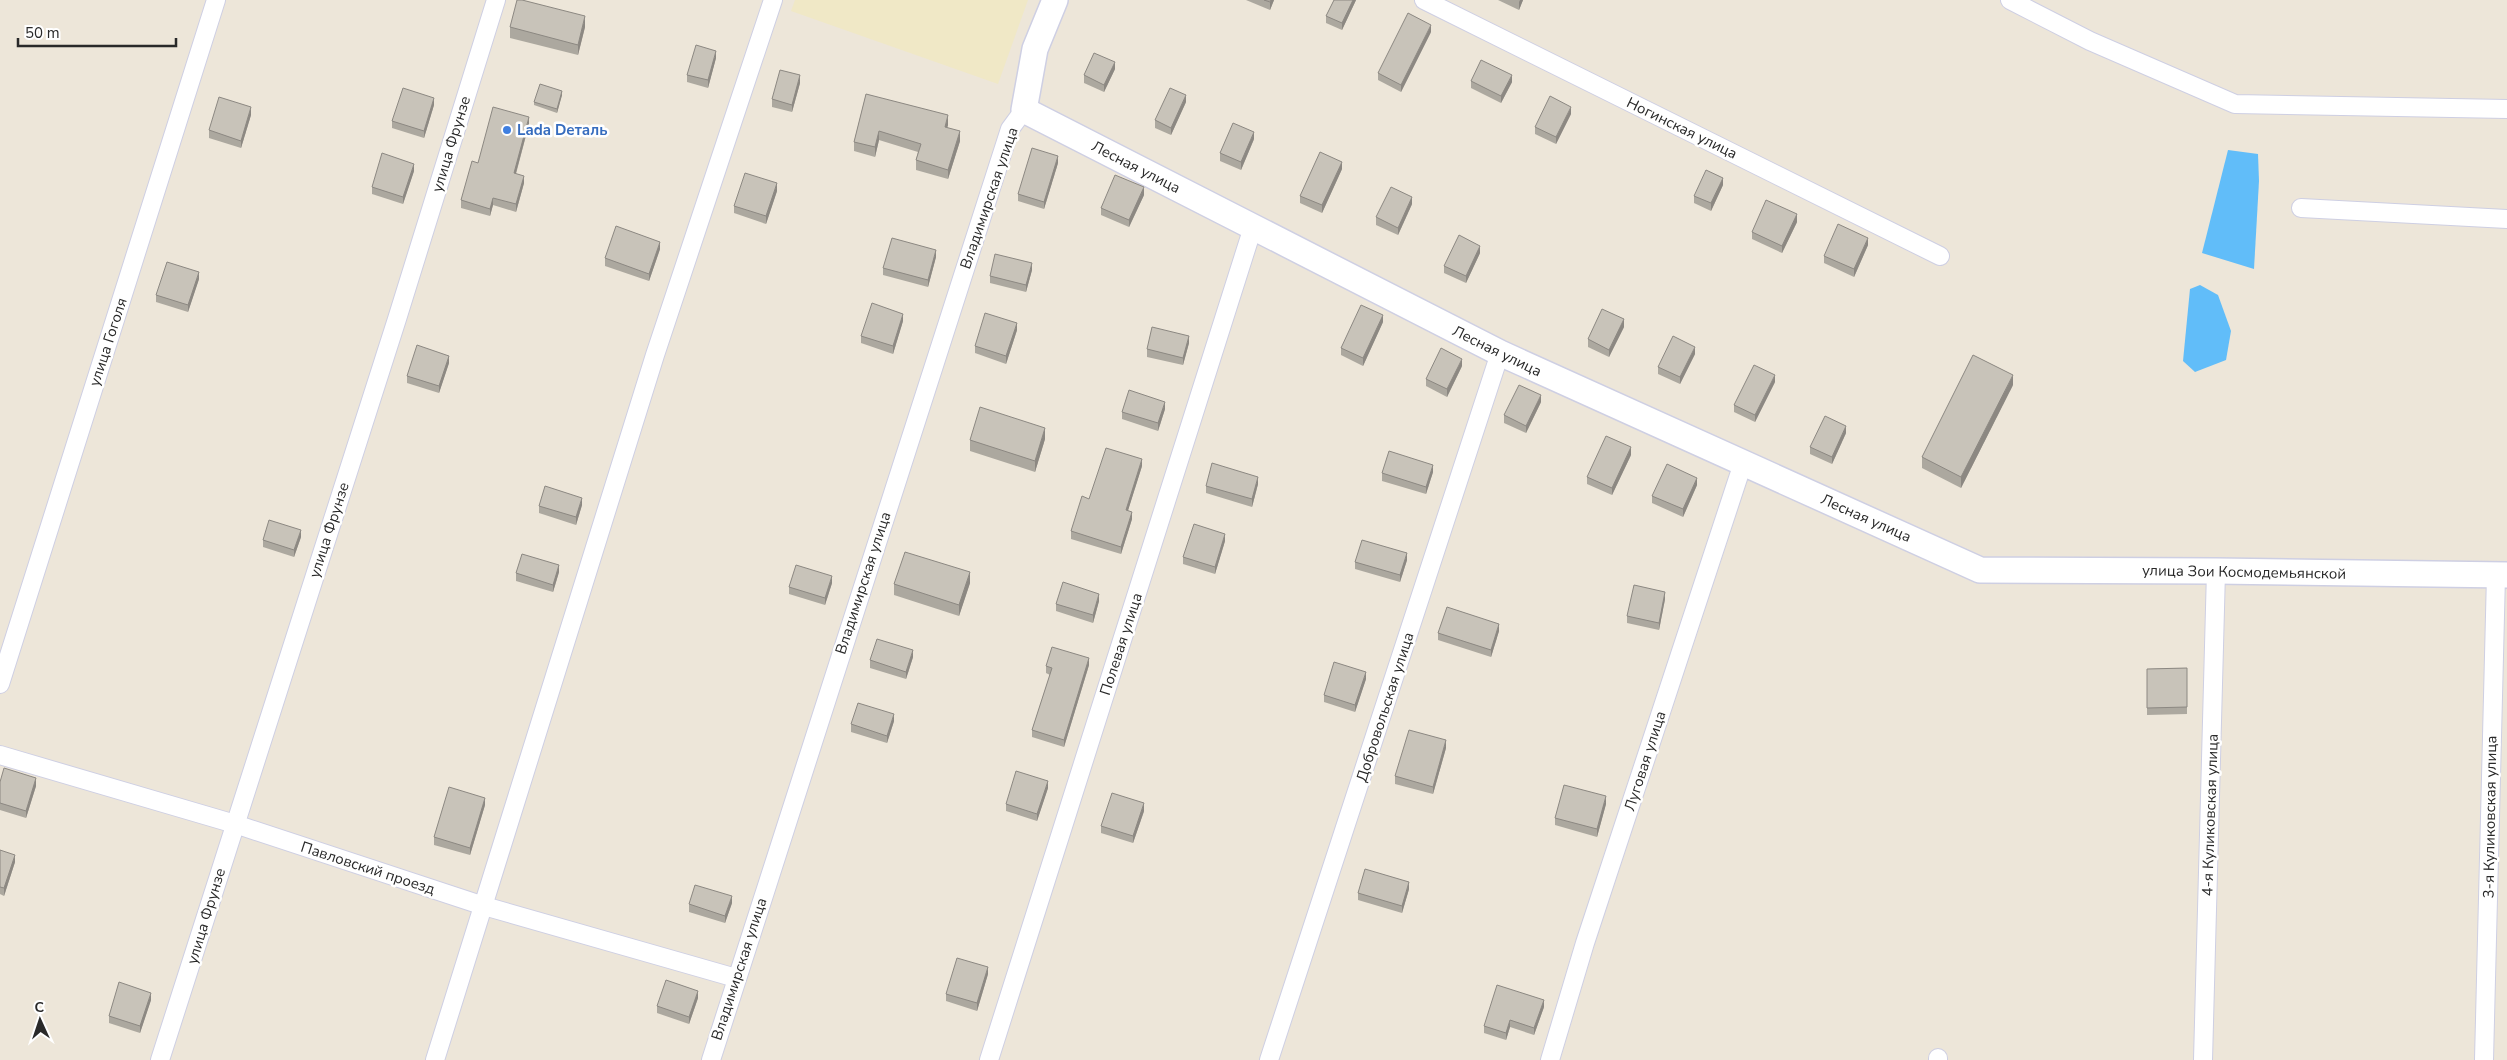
<svg xmlns="http://www.w3.org/2000/svg" width="2507" height="1060" viewBox="0 0 2507 1060" font-family="'Nunito Sans',sans-serif">
<rect width="100%" height="100%" fill="#ede6d9"/>
<path fill="#f0e8c6" d="M795,0H1028L998,84L791,11Z"/>
<g fill="#61bdf9">
<path d="M2228,150L2258,154L2259,181L2254,269L2202,253Z"/>
<path d="M2200,285L2218,295L2231,331L2226,360L2195,372L2183,361L2190,289Z"/>
</g>
<g fill="none" stroke-linecap="round" stroke-linejoin="round">
<g stroke="#cecfe3" stroke-width="20">
<g id="street">
<path d="M1424,0L1940,256"/>
<path d="M2010,0L2090,41L2235,104L2507,109"/>
<path d="M2301,208L2507,219"/>
<path d="M0,684L216,0"/>
<path d="M0,755L235,824L484,906L736,978"/>
<path d="M1938,1058V1060"/>
<path d="M160,1060L397,319L496,0"/>
<path d="M435,1060L655,355L773,0"/>
<path d="M711,1060L1010,129L1024,110"/>
<path d="M989,1060L1253,227"/>
<path d="M1269,1060L1500,353"/>
<path d="M1550,1060L1585,943L1743,463"/>
<path d="M2203,1060L2216,571"/>
<path d="M2484,1060L2496,575"/>
</g>
</g>
<g stroke="#cecfe3" stroke-width="28">
<path id="secondary" d="M1055,0L1035,49L1024,110L1500,353L1980,570L2216,571L2507,575"/>
</g>
<use href="#street" stroke="#fff" stroke-width="18"/>
<use href="#secondary" stroke="#fff" stroke-width="25"/>
</g>
<g fill="#aca89f">
<path d="M1246,0H1274L1270,10Z"/>
<path d="M1334,0H1356L1342,30L1326,23V16Z"/>
<path d="M1498,0H1523L1519,10Z"/>
<path d="M510,27H585L578,55L510,38Z"/>
<path d="M1431,32L1401,92L1378,80V73Z"/>
<path d="M716,58L708,88L687,82V75Z"/>
<path d="M1115,69L1104,92L1084,83V75Z"/>
<path d="M1471,81L1512,82L1501,103L1471,88Z"/>
<path d="M800,83L792,112L772,107V99Z"/>
<path d="M866,94L948,125L947,127L960,141L948,179L916,170V160L918,152L879,140L875,157L854,151V142Z"/>
<path d="M562,95L557,113L534,105V102Z"/>
<path d="M1186,102L1171,135L1155,128V120Z"/>
<path d="M434,105L424,138L392,128V121Z"/>
<path d="M1571,114L1556,144L1535,134V127Z"/>
<path d="M251,115L241,148L209,138V130Z"/>
<path d="M529,124L516,174L524,183L516,212L493,205L490,216L461,208V200L478,163Z"/>
<path d="M1254,139L1241,170L1220,161V153Z"/>
<path d="M1058,163L1044,209L1018,201V194Z"/>
<path d="M1342,169L1322,213L1300,203V196Z"/>
<path d="M414,171L403,204L372,194V187Z"/>
<path d="M1723,185L1711,211L1694,203V196Z"/>
<path d="M777,191L766,224L734,213V206Z"/>
<path d="M1144,195L1129,227L1101,215V208Z"/>
<path d="M1412,204L1398,235L1376,225V217Z"/>
<path d="M1797,222L1782,253L1752,239V232Z"/>
<path d="M1868,245L1854,277L1824,263V256Z"/>
<path d="M660,249L649,281L605,266V258Z"/>
<path d="M1480,253L1466,283L1444,273V266Z"/>
<path d="M936,257L928,287L883,275V268Z"/>
<path d="M1032,270L1026,292L990,283V276Z"/>
<path d="M199,279L188,312L156,302V295Z"/>
<path d="M903,321L893,354L861,343V336Z"/>
<path d="M1383,322L1363,366L1341,355V348Z"/>
<path d="M1624,327L1609,357L1588,347V339Z"/>
<path d="M1017,330L1006,364L975,353V346Z"/>
<path d="M1189,343L1183,365L1147,357V349Z"/>
<path d="M1695,354L1680,384L1658,374V367Z"/>
<path d="M449,363L439,393L407,383V376Z"/>
<path d="M1462,366L1447,397L1426,386V379Z"/>
<path d="M1775,382L1755,422L1734,412V405Z"/>
<path d="M2013,385L1961,488L1922,468V457Z"/>
<path d="M1541,402L1526,433L1504,423V415Z"/>
<path d="M1165,409L1158,431L1122,419V412Z"/>
<path d="M1846,433L1832,464L1810,454V447Z"/>
<path d="M1045,439L1035,472L970,451V440Z"/>
<path d="M1631,455L1612,495L1587,484V477Z"/>
<path d="M1142,466L1128,510L1132,519L1121,554L1071,539V531L1089,499Z"/>
<path d="M1433,472L1426,494L1382,481V473Z"/>
<path d="M1258,484L1252,507L1206,493V486Z"/>
<path d="M1697,485L1683,517L1652,503V496Z"/>
<path d="M582,505L576,525L539,513V506Z"/>
<path d="M301,537L294,557L263,547V540Z"/>
<path d="M1225,541L1215,574L1183,564V557Z"/>
<path d="M1407,560L1400,582L1355,569V562Z"/>
<path d="M559,572L553,592L516,581V573Z"/>
<path d="M832,583L825,605L789,594V587Z"/>
<path d="M970,583L959,616L894,595V584Z"/>
<path d="M1665,599L1659,630L1627,623V616Z"/>
<path d="M1099,601L1093,623L1056,611V604Z"/>
<path d="M1499,631L1491,657L1438,640V633Z"/>
<path d="M913,657L906,679L870,668V660Z"/>
<path d="M1089,665L1064,747L1032,737V730L1050,675L1046,673V666Z"/>
<path d="M2187,668V714L2147,715V669Z"/>
<path d="M1366,679L1355,712L1324,702V695Z"/>
<path d="M894,721L887,743L851,732V724Z"/>
<path d="M1446,748L1433,794L1395,784V776Z"/>
<path d="M0,782L36,786L26,818L0,810Z"/>
<path d="M1048,788L1037,821L1006,811V804Z"/>
<path d="M1606,804L1597,837L1555,825V818Z"/>
<path d="M485,805L470,855L434,845V837Z"/>
<path d="M1144,811L1133,843L1101,833V826Z"/>
<path d="M0,850L15,862L4,896L0,894Z"/>
<path d="M1409,889L1402,913L1358,900V893Z"/>
<path d="M732,903L725,923L689,912V904Z"/>
<path d="M988,974L977,1011L946,1001V994Z"/>
<path d="M698,998L689,1024L657,1013V1006Z"/>
<path d="M151,1000L140,1033L109,1023V1016Z"/>
<path d="M1544,1007L1534,1035L1510,1027L1506,1040L1484,1033V1026Z"/>
</g>
<g fill="#8c8882">
<path d="M1271,0H1274L1270,10V2Z"/>
<path d="M1353,0H1356L1342,30V23Z"/>
<path d="M1520,0H1523L1519,10V2Z"/>
<path d="M585,16V27L578,55V45Z"/>
<path d="M1431,25V32L1401,92V85Z"/>
<path d="M716,51V58L708,88V80Z"/>
<path d="M1115,62V69L1104,92V85Z"/>
<path d="M800,75V83L792,112V105Z"/>
<path d="M1512,75V82L1501,103V96Z"/>
<path d="M562,91V95L557,113V109Z"/>
<path d="M1186,95V102L1171,135V128Z"/>
<path d="M434,98V105L424,138V131Z"/>
<path d="M251,107V115L241,148V141Z"/>
<path d="M1571,107V114L1556,144V137Z"/>
<path d="M948,115V125L945,136V127Z"/>
<path d="M529,117V124L514,180V173Z"/>
<path d="M879,131V140L875,157V147Z"/>
<path d="M960,131V141L948,179V170Z"/>
<path d="M1254,132V139L1241,170V162Z"/>
<path d="M1058,156V163L1044,209V202Z"/>
<path d="M1342,162V169L1322,213V205Z"/>
<path d="M414,164V171L403,204V197Z"/>
<path d="M524,176V183L516,212V204Z"/>
<path d="M1723,178V185L1711,211V203Z"/>
<path d="M777,183V191L766,224V216Z"/>
<path d="M1144,187V195L1129,227V220Z"/>
<path d="M1412,197V204L1398,235V228Z"/>
<path d="M493,198V205L490,216V209Z"/>
<path d="M1797,214V222L1782,253V246Z"/>
<path d="M1868,238V245L1854,277V269Z"/>
<path d="M660,242V249L649,281V274Z"/>
<path d="M1480,246V253L1466,283V276Z"/>
<path d="M936,250V257L928,287V280Z"/>
<path d="M1032,263V270L1026,292V285Z"/>
<path d="M199,272V279L188,312V305Z"/>
<path d="M903,314V321L893,354V346Z"/>
<path d="M1383,315V322L1363,366V358Z"/>
<path d="M1624,319V327L1609,357V350Z"/>
<path d="M1017,323V330L1006,364V356Z"/>
<path d="M1189,336V343L1183,365V358Z"/>
<path d="M1695,347V354L1680,384V377Z"/>
<path d="M449,356V363L439,393V386Z"/>
<path d="M1462,359V366L1447,397V389Z"/>
<path d="M1775,375V382L1755,422V415Z"/>
<path d="M2013,375V385L1961,488V477Z"/>
<path d="M1541,395V402L1526,433V426Z"/>
<path d="M1165,402V409L1158,431V423Z"/>
<path d="M1846,426V433L1832,464V457Z"/>
<path d="M1045,428V439L1035,472V461Z"/>
<path d="M1631,447V455L1612,495V488Z"/>
<path d="M1142,459V466L1126,517V510Z"/>
<path d="M1433,465V472L1426,494V487Z"/>
<path d="M1258,477V484L1252,507V499Z"/>
<path d="M1697,478V485L1683,517V509Z"/>
<path d="M582,498V505L576,525V517Z"/>
<path d="M1132,512V519L1121,554V547Z"/>
<path d="M301,530V537L294,557V550Z"/>
<path d="M1225,534V541L1215,574V567Z"/>
<path d="M1407,553V560L1400,582V575Z"/>
<path d="M559,565V572L553,592V585Z"/>
<path d="M970,572V583L959,616V605Z"/>
<path d="M832,576V583L825,605V598Z"/>
<path d="M1665,592V599L1659,630V623Z"/>
<path d="M1099,594V601L1093,623V615Z"/>
<path d="M1499,624V631L1491,657V650Z"/>
<path d="M913,650V657L906,679V672Z"/>
<path d="M1089,658V665L1064,747V740Z"/>
<path d="M1366,672V679L1355,712V705Z"/>
<path d="M894,714V721L887,743V736Z"/>
<path d="M1446,740V748L1433,794V787Z"/>
<path d="M36,778V786L26,818V811Z"/>
<path d="M1048,781V788L1037,821V814Z"/>
<path d="M1606,796V804L1597,837V829Z"/>
<path d="M485,798V805L470,855V848Z"/>
<path d="M1144,803V811L1133,843V836Z"/>
<path d="M15,855V862L4,896V888Z"/>
<path d="M1409,882V889L1402,913V906Z"/>
<path d="M732,896V903L725,923V916Z"/>
<path d="M988,967V974L977,1011V1003Z"/>
<path d="M698,991V998L689,1024V1017Z"/>
<path d="M151,993V1000L140,1033V1026Z"/>
<path d="M1544,1000V1007L1534,1035V1028Z"/>
<path d="M1510,1020V1027L1506,1040V1033Z"/>
</g>
<g fill="#c8c3b9" stroke="#8c8882">
<path d="M517,0H522L585,16L578,45L510,27Z"/>
<path d="M1264,0H1271L1270,2Z"/>
<path d="M1334,0H1353L1342,23L1326,16Z"/>
<path d="M1408,13L1431,25L1401,85L1378,73Z"/>
<path d="M696,45L716,51L708,80L687,75Z"/>
<path d="M1094,53L1115,62L1104,85L1084,75Z"/>
<path d="M1481,60L1512,75L1501,96L1471,81Z"/>
<path d="M780,70L800,75L792,105L772,99Z"/>
<path d="M540,84L562,91L557,109L534,102Z"/>
<path d="M403,88L434,98L424,131L392,121Z"/>
<path d="M1170,88L1186,95L1171,128L1155,120Z"/>
<path d="M866,94L948,115L945,127L960,131L948,170L916,160L921,144L879,131L875,147L854,142Z"/>
<path d="M1550,96L1571,107L1556,137L1535,127Z"/>
<path d="M219,97L251,107L241,141L209,130Z"/>
<path d="M493,107L529,117L514,173L524,176L516,204L493,198L490,209L461,200L472,161L478,163Z"/>
<path d="M1233,123L1254,132L1241,162L1220,153Z"/>
<path d="M1032,148L1058,156L1044,202L1018,194Z"/>
<path d="M1320,152L1342,162L1322,205L1300,196Z"/>
<path d="M382,153L414,164L403,197L372,187Z"/>
<path d="M1706,170L1723,178L1711,203L1694,196Z"/>
<path d="M745,173L777,183L766,216L734,206Z"/>
<path d="M1115,175L1144,187L1129,220L1101,208Z"/>
<path d="M1391,187L1412,197L1398,228L1376,217Z"/>
<path d="M1766,200L1797,214L1782,246L1752,232Z"/>
<path d="M1838,224L1868,238L1854,269L1824,256Z"/>
<path d="M616,226L660,242L649,274L605,258Z"/>
<path d="M1459,235L1480,246L1466,276L1444,266Z"/>
<path d="M892,238L936,250L928,280L883,268Z"/>
<path d="M995,254L1032,263L1026,285L990,276Z"/>
<path d="M167,262L199,272L188,305L156,295Z"/>
<path d="M872,303L903,314L893,346L861,336Z"/>
<path d="M1361,305L1383,315L1363,358L1341,348Z"/>
<path d="M1602,309L1624,319L1609,350L1588,339Z"/>
<path d="M985,313L1017,323L1006,356L975,346Z"/>
<path d="M1152,327L1189,336L1183,358L1147,349Z"/>
<path d="M1673,336L1695,347L1680,377L1658,367Z"/>
<path d="M417,345L449,356L439,386L407,376Z"/>
<path d="M1441,348L1462,359L1447,389L1426,379Z"/>
<path d="M1973,355L2013,375L1961,477L1922,457Z"/>
<path d="M1754,365L1775,375L1755,415L1734,405Z"/>
<path d="M1519,385L1541,395L1526,426L1504,415Z"/>
<path d="M1129,390L1165,402L1158,423L1122,412Z"/>
<path d="M980,407L1045,428L1035,461L970,440Z"/>
<path d="M1825,416L1846,426L1832,457L1810,447Z"/>
<path d="M1606,436L1631,447L1612,488L1587,477Z"/>
<path d="M1106,448L1142,459L1126,510L1132,512L1121,547L1071,531L1082,496L1089,499Z"/>
<path d="M1389,451L1433,465L1426,487L1382,473Z"/>
<path d="M1212,463L1258,477L1252,499L1206,486Z"/>
<path d="M1667,464L1697,478L1683,509L1652,496Z"/>
<path d="M545,486L582,498L576,517L539,506Z"/>
<path d="M269,520L301,530L294,550L263,540Z"/>
<path d="M1194,524L1225,534L1215,567L1183,557Z"/>
<path d="M1362,540L1407,553L1400,575L1355,562Z"/>
<path d="M905,552L970,572L959,605L894,584Z"/>
<path d="M522,554L559,565L553,585L516,573Z"/>
<path d="M796,565L832,576L825,598L789,587Z"/>
<path d="M1063,582L1099,594L1093,615L1056,604Z"/>
<path d="M1634,585L1665,592L1659,623L1627,616Z"/>
<path d="M1447,607L1499,624L1491,650L1438,633Z"/>
<path d="M877,639L913,650L906,672L870,660Z"/>
<path d="M1052,647L1089,658L1064,740L1032,730L1052,668L1046,666Z"/>
<path d="M1334,662L1366,672L1355,705L1324,695Z"/>
<path d="M2187,668V707L2147,708V669Z"/>
<path d="M858,703L894,714L887,736L851,724Z"/>
<path d="M1409,730L1446,740L1433,787L1395,776Z"/>
<path d="M4,768L36,778L26,811L0,803V782Z"/>
<path d="M1016,771L1048,781L1037,814L1006,804Z"/>
<path d="M1564,785L1606,796L1597,829L1555,818Z"/>
<path d="M449,787L485,798L470,848L434,837Z"/>
<path d="M1112,793L1144,803L1133,836L1101,826Z"/>
<path d="M0,850L15,855L4,888L0,887Z"/>
<path d="M1365,869L1409,882L1402,906L1358,893Z"/>
<path d="M695,885L732,896L725,916L689,904Z"/>
<path d="M957,958L988,967L977,1003L946,994Z"/>
<path d="M666,980L698,991L689,1017L657,1006Z"/>
<path d="M119,982L151,993L140,1026L109,1016Z"/>
<path d="M1497,985L1544,1000L1534,1028L1510,1020L1506,1033L1484,1026Z"/>
</g>
<circle fill="#3f7fe0" stroke="#fff" stroke-width="2" cx="507" cy="130" r="5"/>
<g text-anchor="middle" dominant-baseline="central" stroke-width="5" stroke-linejoin="round" paint-order="stroke">
<g font-size="15" fill="#292929" stroke="#fff">
<text transform="translate(1682 128) rotate(26)">Ногинская улица</text>
<text transform="translate(451 144) rotate(-73)">улица Фрунзе</text>
<text transform="translate(1136 167) rotate(27)">Лесная улица</text>
<text transform="translate(989 198) rotate(-71)">Владимирская улица</text>
<text transform="translate(108 342) rotate(-72)">улица Гоголя</text>
<text transform="translate(1497 351) rotate(26)">Лесная улица</text>
<text transform="translate(1866 518) rotate(24)">Лесная улица</text>
<text transform="translate(329 530) rotate(-72)">улица Фрунзе</text>
<text transform="translate(2244 572) rotate(1)">улица Зои Космодемьянской</text>
<text transform="translate(863 583) rotate(-72)">Владимирская улица</text>
<text transform="translate(1121 644) rotate(-72)">Полевая улица</text>
<text transform="translate(1385 707) rotate(-72)">Добровольская улица</text>
<text transform="translate(1645 761) rotate(-72)">Луговая улица</text>
<text transform="translate(2210 815) rotate(-88)">4-я Куликовская улица</text>
<text transform="translate(2490 817) rotate(-89)">3-я Куликовская улица</text>
<text transform="translate(368 868) rotate(18)">Павловский проезд</text>
<text transform="translate(206 916) rotate(-73)">улица Фрунзе</text>
<text transform="translate(739 969) rotate(-72)">Владимирская улица</text>
</g>
<g font-size="15" font-weight="bold" fill="#366cbe" stroke="#fff" text-anchor="start">
<text x="517" y="130">Lada Dеталь</text>
</g>
</g>
<g transform="translate(40 1020) rotate(357)" stroke="#ffffff" stroke-width="4" paint-order="stroke">
<path d="M0-4L9 19L0 12L-9 19Z" fill="#292929"/>
<text y="-8" font-size="14" font-weight="bold" text-anchor="middle" fill="#292929">С</text>
</g>
<path d="M18 38v8h158v-8" fill="none" stroke="#292929" stroke-width="2.5"/>
<text x="25" y="38" font-size="15" fill="#292929" stroke="#ffffff" stroke-width="4" paint-order="stroke">50 m</text>
</svg>
